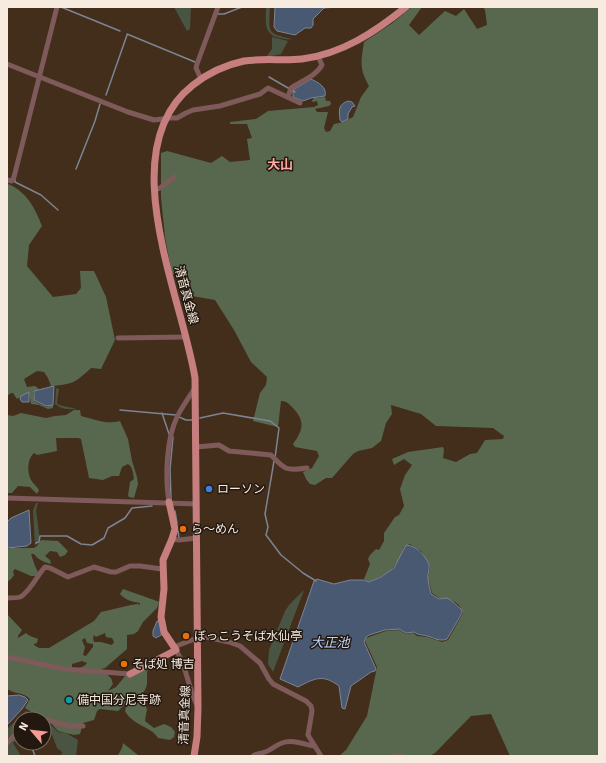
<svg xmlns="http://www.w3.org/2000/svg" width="606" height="763" viewBox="0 0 606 763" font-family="Signika,'Noto Sans JP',sans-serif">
<rect width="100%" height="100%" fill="#422e1b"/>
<g fill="#495442">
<path d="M174,7H191L190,29L187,31Z"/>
<path d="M266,7H270C269,33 266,33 292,39C288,40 284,39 280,38C263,35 266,21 266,7Z"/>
<path d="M272,37L288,41L281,54L272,56H267L272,49Z"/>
<path d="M56,388L59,389L57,403L59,405L77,409C69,410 61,409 55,404Z"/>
<path d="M36,503H38L36,510L40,540L35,546L33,511Z"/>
<path d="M304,590L273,672L268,664L269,650L285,611L289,605Z"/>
<path d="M26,711L34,715L35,717L31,719H20V728L7,741V729Z"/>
<path d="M44,724H50L58,732L66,733L78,740L76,756H62L61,753H63L57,748L52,735L44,727Z"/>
<path d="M16,737L18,739L13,743L21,756H15L14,754V756H7V744Z"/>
</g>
<g fill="#58684e" fill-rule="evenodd">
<path d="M412,7H422L409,25L419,35L445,11L456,16L464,9L477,29L487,25L485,10L483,7H599V756H510L491,714L471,716L435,753L429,756H339L346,750L367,716L377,667L365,641L366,638L386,631L399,630L406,634L413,633L417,636L427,637L442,642L448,640L463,613C461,603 449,597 439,598L432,593L428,578L430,567L429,564L421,551L410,544L404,547C396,569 390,573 369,582L364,579L370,564L368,559L370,555L376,549L379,550L384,541V533L395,517L399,515L404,506L400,489L405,475L412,465L404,459L394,465L392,459L408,452L443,447L444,450L443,458L456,462L470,454L477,453L485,440L503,439L504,436L493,428L436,426L421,414L391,405L392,414L386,423L381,441L372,448L358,451L353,454L332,478H326L315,485L310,484L306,479L303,472L312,468L319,456L317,451L295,447L293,444C304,429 305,420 292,407C288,403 286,401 281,401L278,427L253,421L260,393L266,385L267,377L251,362L234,330L215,300L192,296L179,274H172L165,237L161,197V153L167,151L211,163L222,156L230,162L250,160L247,139L252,138L247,124H230V122L256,119L268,111L314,107L318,105L317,101L313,102L312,101L314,98L325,97L326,101H330L331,104L329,106L315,109L317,112H328L324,128L326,132L330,131L334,124L343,122L353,117L361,97L369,86C359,68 361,62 364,42L391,24Z"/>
<path d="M8,184C27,192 35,208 42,226L29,245L27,266L53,297L76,294L81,288L80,271H94L106,297L115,340L101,369L91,368C75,383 73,384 51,386L48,378L44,372L37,371L24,379L27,387L35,386L39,389L33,392L34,401L46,407L53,405V408L48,409L39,405L31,404L29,392L17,399L13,393H11L7,396Z"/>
<path d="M74,410H80L81,416C94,419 107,425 120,421L128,439L132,461L137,477L138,484L134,498L129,497L128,496L130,482L134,479C133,473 133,467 128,464L122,467L119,476H112L103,480L89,478L81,439L78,438H56L57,451L37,455L34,453C27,459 27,472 31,480C33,483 37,487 39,490L37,494L30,487L18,486L12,493H7V415L13,416L21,413L46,418L55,416L66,415Z"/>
<path d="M41,540L58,541L68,551L65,555L60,557L57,552L50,551L45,556L50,560L51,564C44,562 38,560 34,554H31L35,566L38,572L36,576H31L15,569L13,571L14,575L11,579L7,582V550L10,548H34L37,546Z"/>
<path d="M123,589L157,601L159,602L157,608L143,622L138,631L134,634L127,635V649L105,668L101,669L111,678L113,684L108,691L116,687L126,675L150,665C145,674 148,674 147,683C147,687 144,692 141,696L147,709L145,721L154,728L164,724L171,727L175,732L174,737L170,740L158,738C151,726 133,726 125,711L126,707L136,702L133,692L130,693L132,698L118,711L100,709L97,711L94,720L83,723L80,734L74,735L58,731L51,723H44V719H38L35,714L25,708L30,699C22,691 16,695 7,689V614L22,630L18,636V638L26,633C30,637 34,637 38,639L37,643L34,644V645L39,648H49L94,621L101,612L131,605L138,604L140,605V603C133,602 125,600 120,594ZM105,633L106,637L112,638L114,642L112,645L101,642H94L93,638L94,635L96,637ZM85,638L87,643L93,644V647L86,656L83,655L85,647L82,640ZM82,661L87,663C83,668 78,668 72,668V664Z"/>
<path d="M123,743L139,756L118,755L122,748Z"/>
</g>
<g fill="#495972" stroke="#7d8493">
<path d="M275,7H338L324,8L313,19V25L311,28H305L295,35L277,31L274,27Z"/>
<path d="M311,79C319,83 327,87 325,96L311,98L303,101L293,97V90Z"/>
<path d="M348,101L352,102L355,106L352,107L348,114V119L342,122L340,120C339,109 338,105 348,101Z"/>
<path d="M54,386L53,405L46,406L34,400V391Z"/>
<path d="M29,392V402H22L20,399L21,396Z"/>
<path d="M29,510L31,543L27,546L7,548V522L11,518Z"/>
<path d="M406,545C416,545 426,556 429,565C430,570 427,574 428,578C428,583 430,589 431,594L439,599L447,598L452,601L462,610V613L447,639C439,642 435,638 427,636C421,634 419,636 414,632L406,633L399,629L385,630L369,635L366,637L364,642L376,669L375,671L371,672L351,686L345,709L342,708L339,686C323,674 315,678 298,687L280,679L314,581L317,579L334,584L350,580H364L369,582L381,577L394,568Z"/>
<path d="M157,621H159L163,634L156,638L153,636V631Z"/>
<path d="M19,695L25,697L28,700L22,709L7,725V696Z"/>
</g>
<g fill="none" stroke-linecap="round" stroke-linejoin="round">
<g stroke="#7d8493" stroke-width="1.5">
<path d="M61,7L120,31"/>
<path d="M218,14H224L242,7"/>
<path d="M127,34L195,62"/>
<path d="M269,77L295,92"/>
<path d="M106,95L127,35"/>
<path d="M76,169L95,121L100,104"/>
<path d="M15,179V182L41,195L58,210"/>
<path d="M120,410L176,415"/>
<path d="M162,413L169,434"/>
<path d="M179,417L186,420H192"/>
<path d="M200,418L223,413L270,421L279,428L275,458"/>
<path d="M274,461L265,514L268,527L266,535L281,555L303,573L316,581"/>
<path d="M171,500L170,469L173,437"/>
<path d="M175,511L177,523"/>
<path d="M178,529L179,539"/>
<path d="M36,543L39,542L40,536H67L81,544L92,545L104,538L108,528L125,518L132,508L152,506"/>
<path d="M20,736V737"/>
<path d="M26,743L32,748L35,756"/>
</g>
<g stroke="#7e5a5a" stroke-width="5">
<path d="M7,64L128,112L154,120L170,118H177L186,113L193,110L220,106L260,94L268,88L300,103"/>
<path d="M201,79L196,68L197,64L218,7"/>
<path d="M288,97L291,88C301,81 316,76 322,65L318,56"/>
<path d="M7,180L12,181L14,177L57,7"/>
<path d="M155,190L160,188L174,177"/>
<path d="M118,338L186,337"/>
<path d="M196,447L219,445L229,451L271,455C285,470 286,471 307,468"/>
<path d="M7,498L197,504"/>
<path d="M169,502C165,478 166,440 177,417C182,407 189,397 195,388"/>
<path d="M172,539L179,540L197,538"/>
<path d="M7,598C11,598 17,598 20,597C29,593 38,574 45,567L50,568L68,577L94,567L111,572H116L130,566H140L162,569"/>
<path d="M197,635L229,642L240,646L260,663L269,679L273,684L306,701L311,706L312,711L308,735L321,756"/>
<path d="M174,647L197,638"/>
<path d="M176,650C187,667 188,688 197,705"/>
<path d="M7,657L64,669L130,674"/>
<path d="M35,719H44"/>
<path d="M44,719L69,726H83"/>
<path d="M7,743L20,730"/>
<path d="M253,756C257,753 260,754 265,752C271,750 276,745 282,743C292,739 303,744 314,746"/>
<path d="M395,756H401"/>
</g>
<g stroke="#c67e7f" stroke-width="7">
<path d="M130,674L176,650L164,632L161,617L164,589L163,560L172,539L175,529L169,502"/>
<path d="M194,756L197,737L198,708L195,378C182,296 111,149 193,85C208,73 225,65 244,61C263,58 283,61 302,59C342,54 375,32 406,7"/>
</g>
</g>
<circle fill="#3f7fe0" stroke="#221810" stroke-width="1.5" cx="209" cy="489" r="4"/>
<g fill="#e8710a" stroke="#221810" stroke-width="1.5">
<circle cx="183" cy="529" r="4"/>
<circle cx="186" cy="636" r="4"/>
<circle cx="124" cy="664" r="4"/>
</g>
<circle fill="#0f9aa8" stroke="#221810" stroke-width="1.5" cx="69" cy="700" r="4"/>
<g text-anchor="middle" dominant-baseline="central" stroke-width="3" stroke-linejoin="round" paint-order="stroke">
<g font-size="12" fill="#f7eadf" stroke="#221810">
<text transform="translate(186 295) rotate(75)">清音真金線</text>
<text transform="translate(185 715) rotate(-88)">清音真金線</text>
</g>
<g font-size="12" fill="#f7eadf" stroke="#221810" text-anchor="start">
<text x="217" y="489">ローソン</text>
<text x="191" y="529">ら～めん</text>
<text x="194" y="636">ぼっこうそば水仙亭</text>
<text x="132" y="664">そば処 博吉</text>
<text x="77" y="700">備中国分尼寺跡</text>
</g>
<g font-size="13" font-weight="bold" fill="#fda9a4" stroke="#221810">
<text x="280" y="165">大山</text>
</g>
<g font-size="13" font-style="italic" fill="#b9d3f9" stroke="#221810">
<text x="330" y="643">大正池</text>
</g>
</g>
<rect width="606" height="763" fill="none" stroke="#f7eadf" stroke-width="16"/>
<g transform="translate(32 731) rotate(298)"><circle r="19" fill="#221810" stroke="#776c63"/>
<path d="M0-3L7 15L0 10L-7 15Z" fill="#f59b96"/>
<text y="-6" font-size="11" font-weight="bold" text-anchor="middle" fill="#f7eadf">N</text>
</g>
</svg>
